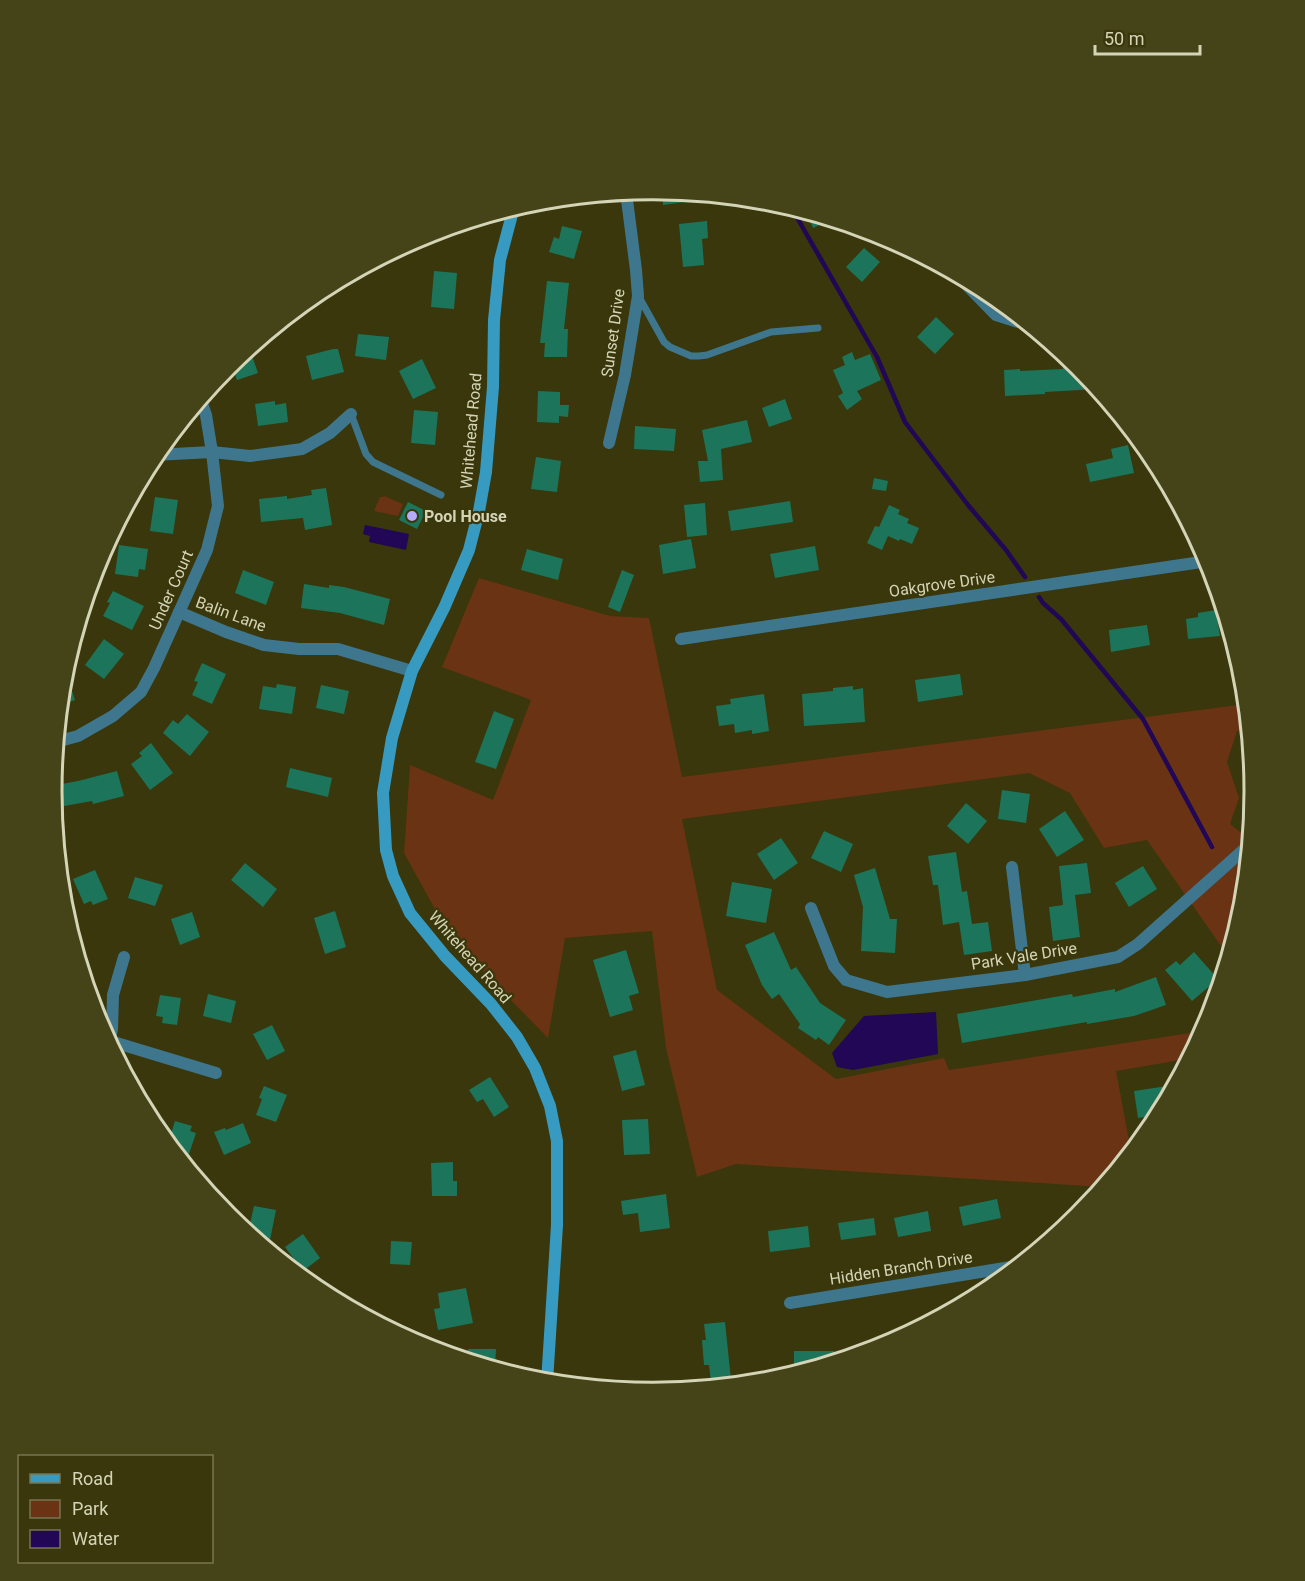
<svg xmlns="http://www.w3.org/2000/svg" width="1305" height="1581" viewBox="0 0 1305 1581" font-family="Roboto,sans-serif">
<rect width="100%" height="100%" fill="#39370b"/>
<g fill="#6a3314">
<path d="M384,496L403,504L398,516L374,511L380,497H383Z"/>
<path d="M479,578L610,616L649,618L682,777L1246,704L1248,729L1237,731L1227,762L1239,798L1230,824L1249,839L1242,908L1228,956L1147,840L1104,848L1070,793L1029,773L682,819L717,990L836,1079L944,1058L949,1070L1203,1031L1187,1059L1116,1071L1131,1151L1102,1187L736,1164L697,1177L666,1048L652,931L565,938L548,1038L452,940L404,853L410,765L493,800L531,700L442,667Z"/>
</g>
<g fill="#210755">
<path d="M365,525L409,534L406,550L369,542L370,536L363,534Z"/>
<path d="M936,1012L938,1054L853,1070L837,1067L832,1053L864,1016Z"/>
</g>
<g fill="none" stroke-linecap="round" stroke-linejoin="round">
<g stroke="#210755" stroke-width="4.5">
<path d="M791,207L877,357L905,422L968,505L1006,550L1025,577"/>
<path d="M1039,597L1043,603L1061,619L1143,719L1212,847"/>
</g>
</g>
<g fill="#1c755a">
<path d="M662,190L683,192L684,202L663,205Z"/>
<path d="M806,211L818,215L832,219L813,228Z"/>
<path d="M707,221L708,238L702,239L704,265L683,267L679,224Z"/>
<path d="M562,226L582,231L574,259L549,252L554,237L559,239Z"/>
<path d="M864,248L880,262L862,282L846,267Z"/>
<path d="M434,271L457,273L454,309L431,307Z"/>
<path d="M547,281L569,283L564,329H568L567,357H544L545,343H540Z"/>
<path d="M936,317L954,334L935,354L917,337Z"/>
<path d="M358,334L389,337L386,360L355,356Z"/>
<path d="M249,347L258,373L237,380L231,362Z"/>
<path d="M333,349H338L344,372L312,380L306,356Z"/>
<path d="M852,352L855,360L870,354L881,380L857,391L862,399L847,410L838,396L843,393L833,370L845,365L842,357Z"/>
<path d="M422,359L436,388L413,399L399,371Z"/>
<path d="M1063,364H1076L1097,389L1045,392V394L1005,396L1004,370L1020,369V371L1063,369Z"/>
<path d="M538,391L560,392V405H569L568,417L559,416V423L537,422Z"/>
<path d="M785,399L792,419L769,427L762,408Z"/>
<path d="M275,401V405L286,403L288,422L258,426L255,404Z"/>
<path d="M414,410L438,412L435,445L411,443Z"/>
<path d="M747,420L752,442L721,449L723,480L700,482L698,461H708L702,430Z"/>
<path d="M635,426L676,429L674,451L634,449Z"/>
<path d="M1128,445L1134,473L1090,482L1086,464L1113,458L1111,449Z"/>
<path d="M536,457L561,461L557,492L531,489Z"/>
<path d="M874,478L888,481L886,491L872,489Z"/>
<path d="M326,488L332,525L305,530L303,518L261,522L259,499L287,496V499L312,495L311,490Z"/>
<path d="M155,497L178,500L173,534L150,531Z"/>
<path d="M790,501L793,522L731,531L728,511Z"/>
<path d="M408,502L426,511L417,529L399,520Z"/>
<path d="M705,503L707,535L687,537L684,505Z"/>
<path d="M889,505L900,510L898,514L909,519L907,523L919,528L912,544L900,539L899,541L888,536L882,550L867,543L875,526L879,527Z"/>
<path d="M691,539L696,568L663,574L659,545Z"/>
<path d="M119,545L148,549L145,570L139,569L138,577L115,574Z"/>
<path d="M815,546L819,570L775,578L770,554Z"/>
<path d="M527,549L563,559L558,580L521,570Z"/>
<path d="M243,570L274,582L266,605L235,593Z"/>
<path d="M622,570L634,575L620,612L608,607Z"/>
<path d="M304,584L329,588V585L344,587L390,599L384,625L340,613L301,608Z"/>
<path d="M113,591L144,606L132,630L103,616L110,603L107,602Z"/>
<path d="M1216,610L1220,636L1188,639L1186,619L1198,617V613Z"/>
<path d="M1147,625L1150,645L1111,652L1109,630Z"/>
<path d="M104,639L124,654L104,679L85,665Z"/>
<path d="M202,663L226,674L212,704L192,695L198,682L194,681Z"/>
<path d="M64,667L75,700L59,705L63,673Z"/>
<path d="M960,674L963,695L918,702L915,680Z"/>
<path d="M277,684L296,687L292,714L259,709L263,686L276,688Z"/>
<path d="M321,685L349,691L344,714L316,708Z"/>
<path d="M853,686V690L863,688L865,722L804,726L802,694L833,691V688Z"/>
<path d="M764,694L769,731L752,734V730L735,733L734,724L719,726L716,706L731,704L730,699Z"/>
<path d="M494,711L514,719L496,769L475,762Z"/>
<path d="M187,714L209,732L190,756L163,733L173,720L178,724Z"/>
<path d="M151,743L173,773L150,790L131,764L142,756L139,753Z"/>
<path d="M290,768L332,778L328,797L286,787Z"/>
<path d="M117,771L124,796L93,804L92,801L53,808L51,786L78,781Z"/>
<path d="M1002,790L1030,794L1026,823L998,819Z"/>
<path d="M966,803L987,821L968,844L947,826Z"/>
<path d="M1065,811L1084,840L1057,857L1039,829Z"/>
<path d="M824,831L853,844L841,872L811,858Z"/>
<path d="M781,838L798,863L774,880L757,854Z"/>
<path d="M956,852L962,892L967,891L972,924L988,922L992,951L964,955L959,922L943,925L938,885H933L928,856Z"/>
<path d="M245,863L277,889L263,907L231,880Z"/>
<path d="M1087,863L1091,893L1075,895L1080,937L1053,941L1049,907L1063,905L1059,866Z"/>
<path d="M1143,866L1157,889L1129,907L1115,883Z"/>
<path d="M875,868L890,919H897L895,953L861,951L863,907L854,875Z"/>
<path d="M95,870L108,899L93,905L91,901L84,904L73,879Z"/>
<path d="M135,877L163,885L155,906L128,898Z"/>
<path d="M732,882L772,889L766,923L726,916Z"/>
<path d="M335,911L346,947L325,954L314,918Z"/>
<path d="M192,912L200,937L180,945L171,919Z"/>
<path d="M774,932L791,970L796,967L820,1003L846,1020L829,1045L818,1037L816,1040L798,1028L800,1024L779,994L772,999L762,985L745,945Z"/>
<path d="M626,950L639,993L629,996L633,1010L610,1017L593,960Z"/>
<path d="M1194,952L1218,979L1192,1001L1165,970L1176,961L1180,965Z"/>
<path d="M1156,977L1166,1005L1134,1016L1087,1024V1022L962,1043L957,1014L1072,994L1073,997L1115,989V992Z"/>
<path d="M208,994L236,1001L231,1023L203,1016Z"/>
<path d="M160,995L181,998L177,1025L162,1023L163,1017L156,1016Z"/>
<path d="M272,1025L285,1051L267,1060L253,1034Z"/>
<path d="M636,1050L645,1085L622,1091L613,1056Z"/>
<path d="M490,1077L509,1107L494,1117L483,1099L477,1102L469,1090Z"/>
<path d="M1174,1085L1158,1115L1138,1118L1134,1091Z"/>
<path d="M264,1086L287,1095L276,1122L256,1115L262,1099L259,1098Z"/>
<path d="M648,1119L650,1154L624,1155L622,1120Z"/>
<path d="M175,1121L192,1126L190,1131L196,1133L188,1157L176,1153L168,1143Z"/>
<path d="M243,1123L251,1143L224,1155L214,1132L225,1128L226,1130Z"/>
<path d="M453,1162V1181H457V1196H432L431,1163Z"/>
<path d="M666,1194L670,1228L640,1232L638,1213L623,1215L621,1201Z"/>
<path d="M997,1199L1001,1218L963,1226L959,1207Z"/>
<path d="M254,1206L276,1210L270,1240L253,1237L248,1233Z"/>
<path d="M928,1211L931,1231L898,1237L894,1218Z"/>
<path d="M874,1218L876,1235L841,1240L838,1223Z"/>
<path d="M808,1226L810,1247L770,1252L768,1231Z"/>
<path d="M303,1234L320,1258L303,1271L285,1247Z"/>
<path d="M391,1241L412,1242L410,1265L390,1264Z"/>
<path d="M466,1288L473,1323L438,1330L434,1309L440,1308L438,1293Z"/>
<path d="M725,1322L731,1380L711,1382L709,1365H704L702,1340H706L704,1324Z"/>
<path d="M468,1349H496L495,1368L468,1360Z"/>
<path d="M794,1351H834V1361L794,1373Z"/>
</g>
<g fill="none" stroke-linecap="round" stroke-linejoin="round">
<g stroke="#3e768e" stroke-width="7">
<path d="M639,297L664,342L670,347L691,356H699L707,355L771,332L818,328"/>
<path d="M351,414L366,454L373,462L441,495"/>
</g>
<g stroke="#3e768e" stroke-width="12">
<path d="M956,274L996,315L1018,322L1024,321"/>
<path d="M609,443L625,375L638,296L636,270L626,192"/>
<path d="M154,455L212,452L250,456L302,449L330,433L351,414"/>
<path d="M179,612L226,632L264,645L299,649H338L412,671"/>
<path d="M681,639L1208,561"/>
<path d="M56,742L78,736L113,716L141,692L154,668L207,550L218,506L212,452L206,415L200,398"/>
<path d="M1012,867L1025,975"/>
<path d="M811,908L834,966L846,980L887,992L1025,975L1118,957L1138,944L1249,845"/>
<path d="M110,1041L216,1073"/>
<path d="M109,1043L112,1029L113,995L124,957"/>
<path d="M790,1303L1017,1266"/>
</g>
<path stroke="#379ac0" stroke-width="12" d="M514,207L500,260L494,320L493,387L486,472L479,511L469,550L444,608L412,671L392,738L383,793L386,850L393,876L410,913L445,956L491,1004L517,1037L535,1068L550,1106L557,1141V1225L547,1382"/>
</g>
<circle fill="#b3adf9" stroke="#39370b" stroke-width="2" cx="412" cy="516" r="6"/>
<g text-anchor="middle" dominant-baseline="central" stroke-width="4.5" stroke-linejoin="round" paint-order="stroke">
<g font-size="16" fill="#d4d4b7" stroke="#39370b">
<text transform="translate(613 333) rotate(-82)">Sunset Drive</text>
<text transform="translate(471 431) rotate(-85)">Whitehead Road</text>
<text transform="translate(942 584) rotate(-8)">Oakgrove Drive</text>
<text transform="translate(171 590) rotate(-66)">Under Court</text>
<text transform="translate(231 614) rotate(20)">Balin Lane</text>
<text transform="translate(1024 956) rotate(-9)">Park Vale Drive</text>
<text transform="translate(470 957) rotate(49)">Whitehead Road</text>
<text transform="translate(901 1268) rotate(-9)">Hidden Branch Drive</text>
</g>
<g font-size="16" font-weight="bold" fill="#d4d4b7" stroke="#39370b" text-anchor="start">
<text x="424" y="516">Pool House</text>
</g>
</g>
<path d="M0 0H1305V1581H0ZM62 791a591 591 0 1 1 1182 0a591 591 0 1 1-1182 0Z" fill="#454419" fill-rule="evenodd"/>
<path fill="none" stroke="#d4d4b7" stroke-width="3" d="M62 791a591 591 0 1 1 1182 0a591 591 0 1 1-1182 0Z"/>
<rect x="18" y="1455" width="195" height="108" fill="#39370b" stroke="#777650" stroke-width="1.5"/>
<rect x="30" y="1474" width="30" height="9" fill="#379ac0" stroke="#777650" stroke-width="1.5"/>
<text x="72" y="1485" font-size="18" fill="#d4d4b7">Road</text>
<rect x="30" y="1500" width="30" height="18" fill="#6a3314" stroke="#777650" stroke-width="1.5"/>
<text x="72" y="1515" font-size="18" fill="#d4d4b7">Park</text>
<rect x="30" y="1530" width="30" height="18" fill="#210755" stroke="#777650" stroke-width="1.5"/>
<text x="72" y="1545" font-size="18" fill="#d4d4b7">Water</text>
<path d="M1095 45v9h105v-9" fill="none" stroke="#d4d4b7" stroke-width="3"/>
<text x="1104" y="45" font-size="18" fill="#d4d4b7" stroke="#39370b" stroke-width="4.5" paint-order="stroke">50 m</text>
</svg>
